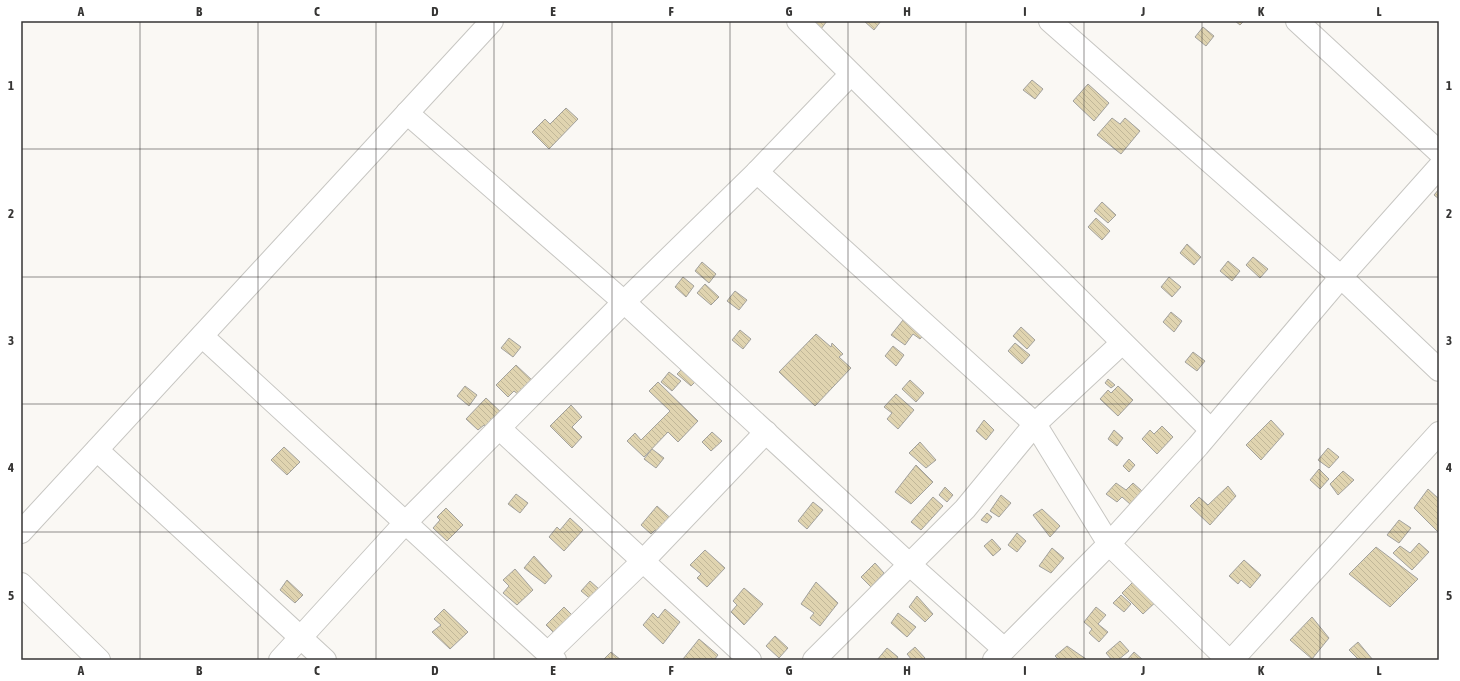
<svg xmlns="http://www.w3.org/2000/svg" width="1460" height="681" viewBox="0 0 1460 681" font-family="'Asap Condensed',sans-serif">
<defs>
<pattern id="building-back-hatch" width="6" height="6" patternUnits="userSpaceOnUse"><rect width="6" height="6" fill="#e0d4b0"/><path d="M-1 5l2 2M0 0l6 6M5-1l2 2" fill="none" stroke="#c1b798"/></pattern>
</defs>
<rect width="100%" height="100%" fill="#faf8f4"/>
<g fill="url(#building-back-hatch)" stroke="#a2a19d">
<path d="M812,21H827L821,29Z"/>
<path d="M864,21H881L874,30Z"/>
<path d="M1235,21H1244L1240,25Z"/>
<path d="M1203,27L1214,36L1206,46L1195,37Z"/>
<path d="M1032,80L1043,89L1035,99L1023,90Z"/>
<path d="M1088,84L1109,103L1094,121L1073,101Z"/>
<path d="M566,108L578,119L549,149L532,132L545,119L550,124Z"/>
<path d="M1112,118L1120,124L1125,118L1140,131L1121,154L1097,135Z"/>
<path d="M1439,189V199L1434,195Z"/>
<path d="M1102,202L1116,215L1108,223L1094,211Z"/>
<path d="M1096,218L1110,231L1102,240L1088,227Z"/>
<path d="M1187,244L1201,257L1194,265L1180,253Z"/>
<path d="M1253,257L1268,269L1260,278L1246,265Z"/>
<path d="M1228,261L1240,271L1232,281L1220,271Z"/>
<path d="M702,262L716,274L709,283L695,271Z"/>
<path d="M683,277L694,286L686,297L675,287Z"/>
<path d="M1169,277L1181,287L1172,297L1161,287Z"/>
<path d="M705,284L719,297L711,305L697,293Z"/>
<path d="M735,291L747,300L739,310L727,301Z"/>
<path d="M1171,312L1182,321L1174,332L1163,322Z"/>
<path d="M907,315L927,331L920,339L913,334L905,345L891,335Z"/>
<path d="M1021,327L1035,340L1027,349L1013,336Z"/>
<path d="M740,330L751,339L743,349L732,340Z"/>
<path d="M816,334L831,347L832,343L843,354L839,357L851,368L815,406L779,372Z"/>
<path d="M509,338L521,347L513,357L501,348Z"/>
<path d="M1015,343L1030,355L1022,364L1008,351Z"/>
<path d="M893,346L904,355L896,366L885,356Z"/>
<path d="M1193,352L1205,361L1197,371L1185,362Z"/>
<path d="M516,365L534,382L520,396L514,391L508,397L496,385Z"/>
<path d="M685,366L699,378L691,386L677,374Z"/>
<path d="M669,372L681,381L672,391L661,382Z"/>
<path d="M1108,379L1115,385L1111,388L1105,383Z"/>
<path d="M910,380L924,393L916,402L902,389Z"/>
<path d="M658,382L698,421L678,442L668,432L644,457L627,441L635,433L641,440L670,411L649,391Z"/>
<path d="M465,386L477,395L469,406L457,396Z"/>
<path d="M1118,386L1133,400L1118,416L1100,399L1108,390L1111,393Z"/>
<path d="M896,394L914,410L898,429L887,419L892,413L884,407Z"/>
<path d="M486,398L504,415L490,430L484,425L478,430L466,419Z"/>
<path d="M571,405L582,417L572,427L582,437L572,448L550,426Z"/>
<path d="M984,420L994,430L986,440L976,431Z"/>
<path d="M1271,420L1284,434L1261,460L1246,445Z"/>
<path d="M1162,426L1173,437L1157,454L1142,439L1150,430L1154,434Z"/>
<path d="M1114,430L1123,438L1117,446L1108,439Z"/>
<path d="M712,432L722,441L711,451L702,442Z"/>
<path d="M920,442L936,460L926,468L909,453Z"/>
<path d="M284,447L300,462L287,475L271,460Z"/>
<path d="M1328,448L1339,457L1329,468L1318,460Z"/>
<path d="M652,449L664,458L656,468L644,459Z"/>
<path d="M1129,459L1135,465L1129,472L1123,466Z"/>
<path d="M916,465L933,482L911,504L895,492Z"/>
<path d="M1319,469L1329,479L1320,489L1310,480Z"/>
<path d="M1343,471L1354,480L1338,495L1330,484Z"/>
<path d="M1116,483L1126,490L1133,483L1142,491L1130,504L1122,497L1117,502L1106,494Z"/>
<path d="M1228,486L1236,496L1210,525L1190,506L1199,497L1208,505Z"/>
<path d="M945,487L953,495L947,502L939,495Z"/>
<path d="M1428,489L1439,499V533L1414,508Z"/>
<path d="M516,494L528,503L520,513L508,504Z"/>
<path d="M1001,495L1011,503L999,517L990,511Z"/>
<path d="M933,497L943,506L921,530L911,522Z"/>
<path d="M813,502L823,510L807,529L798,521Z"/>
<path d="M657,506L675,522L663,537L655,530L651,534L641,525Z"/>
<path d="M446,508L463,525L447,541L433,528L440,520L437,517Z"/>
<path d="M1042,509L1060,526L1050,537L1033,515Z"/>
<path d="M987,513L992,517L987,523L981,520Z"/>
<path d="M570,518L583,530L564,551L549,537L557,527L560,530Z"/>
<path d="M1399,520L1411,528L1399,543L1387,535Z"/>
<path d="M1017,533L1026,541L1017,552L1008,545Z"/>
<path d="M992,539L1001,549L993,556L984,546Z"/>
<path d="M1419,543L1429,552L1412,570L1393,553L1400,546L1410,553Z"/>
<path d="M1376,547L1418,579L1390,607L1349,574Z"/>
<path d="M1052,548L1064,558L1051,573L1039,566Z"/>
<path d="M705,550L725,568L707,587L697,578L701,574L690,565Z"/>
<path d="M534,556L552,576L545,584L524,568Z"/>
<path d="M1244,560L1261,575L1250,588L1241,580L1238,584L1229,576Z"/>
<path d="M875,563L884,573L871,587L861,577Z"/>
<path d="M515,569L533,590L517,605L503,593L509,586L503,580Z"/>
<path d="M1139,576L1161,597L1143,614L1122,593Z"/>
<path d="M287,580L303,595L295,603L280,590Z"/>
<path d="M590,581L599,589L593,601L581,591Z"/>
<path d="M816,582L838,603L820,626L810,618L814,613L801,604Z"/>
<path d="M744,588L763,604L744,625L731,612L737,605L733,601Z"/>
<path d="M1121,595L1131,604L1124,612L1113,603Z"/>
<path d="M917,596L933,614L925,622L909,607Z"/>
<path d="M564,607L583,626L557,636L546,625Z"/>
<path d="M1096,607L1106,615L1098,624L1108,632L1099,642L1089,633L1092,629L1084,622Z"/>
<path d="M444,609L468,632L450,649L432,632L441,625L434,619Z"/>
<path d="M665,609L680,622L663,644L643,625L653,613L658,618Z"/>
<path d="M898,613L916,627L907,637L891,623Z"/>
<path d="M1312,617L1329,638L1312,659L1290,640Z"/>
<path d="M775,636L788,648L779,658L766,646Z"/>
<path d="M699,639L718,655L714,660H684L683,659Z"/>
<path d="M1120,641L1129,651L1118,660H1112L1106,653Z"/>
<path d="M1358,642L1373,660H1359L1349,650Z"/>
<path d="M1067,646L1086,659L1084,660H1059L1055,656Z"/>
<path d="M915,647L925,658L923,660H912L907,654Z"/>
<path d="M887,648L898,657L896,660H877Z"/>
<path d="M611,652L621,660H603Z"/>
<path d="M1134,652L1143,660H1127Z"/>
</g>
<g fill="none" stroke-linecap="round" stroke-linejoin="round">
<g stroke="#c7c6c2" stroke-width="24">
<g id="minor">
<path d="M798,21L1211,430"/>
<path d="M1050,21L1341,277L1439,370"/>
<path d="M1297,21L1439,152"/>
<path d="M407,113L624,302L909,564L1004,649"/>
<path d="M757,172L1035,424L1109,544L1228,660"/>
<path d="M202,336L555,660"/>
<path d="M499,428L750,660"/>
<path d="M97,450L325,660"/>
<path d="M21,532L492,21"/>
<path d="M21,584L99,660"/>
<path d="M548,653L643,561L766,432"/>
<path d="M280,660L405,523L624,302L757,172L851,74"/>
<path d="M814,660L965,509L1035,424L1122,343"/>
<path d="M994,660L1109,544L1198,446L1341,277L1439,167"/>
</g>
</g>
<g stroke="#c7c6c2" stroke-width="24">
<path id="tertiary" d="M1232,660L1439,433"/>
</g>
<use href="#minor" stroke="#fff" stroke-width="22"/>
<use href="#tertiary" stroke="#fff" stroke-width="22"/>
</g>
<path fill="none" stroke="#363534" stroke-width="1" stroke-opacity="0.55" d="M140,21V660M258,21V660M376,21V660M494,21V660M612,21V660M730,21V660M848,21V660M966,21V660M1084,21V660M1202,21V660M1320,21V660M21,149H1439M21,277H1439M21,404H1439M21,532H1439"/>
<rect width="1460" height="681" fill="none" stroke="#ffffff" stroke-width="44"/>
<rect x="22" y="22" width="1416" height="637" fill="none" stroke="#363534" stroke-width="1.5"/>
<g font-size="13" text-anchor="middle" font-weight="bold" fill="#363534">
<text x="81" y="16">A</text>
<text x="199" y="16">B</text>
<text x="317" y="16">C</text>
<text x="435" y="16">D</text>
<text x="553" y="16">E</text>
<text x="671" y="16">F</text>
<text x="789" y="16">G</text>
<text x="907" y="16">H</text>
<text x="1025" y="16">I</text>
<text x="1143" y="16">J</text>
<text x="1261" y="16">K</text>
<text x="1379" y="16">L</text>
<text x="11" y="90">1</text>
<text x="1449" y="90">1</text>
<text x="11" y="218">2</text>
<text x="1449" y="218">2</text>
<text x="11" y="345">3</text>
<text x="1449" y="345">3</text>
<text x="11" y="472">4</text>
<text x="1449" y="472">4</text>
<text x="11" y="600">5</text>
<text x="1449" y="600">5</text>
<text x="81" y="675">A</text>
<text x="199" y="675">B</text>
<text x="317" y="675">C</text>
<text x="435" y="675">D</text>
<text x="553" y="675">E</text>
<text x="671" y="675">F</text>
<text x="789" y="675">G</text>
<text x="907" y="675">H</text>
<text x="1025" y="675">I</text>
<text x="1143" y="675">J</text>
<text x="1261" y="675">K</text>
<text x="1379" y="675">L</text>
</g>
</svg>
